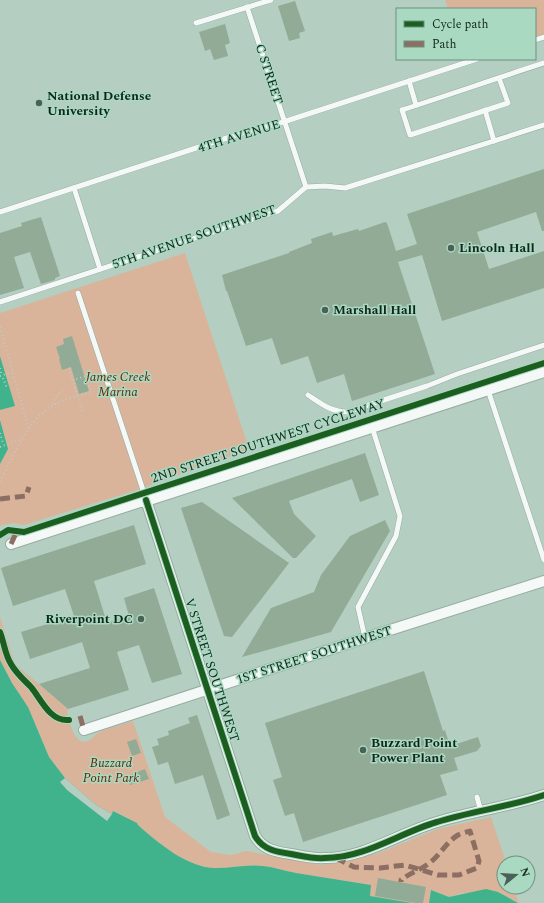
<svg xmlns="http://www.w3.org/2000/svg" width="544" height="903" viewBox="0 0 544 903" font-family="Spectral,serif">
<rect width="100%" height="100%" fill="#b4cec1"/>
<g fill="#d9b49a">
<path d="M445,0H544V37L535,40V9H448Z"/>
<path d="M185,253L249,449L137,490L24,525L13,523L0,526V464L8,449L0,420V410L15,406L0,356V313Z"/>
<path d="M0,617L15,664L68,709L67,713C70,722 74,746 88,741C93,739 94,735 98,733C107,728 123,725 133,721L165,817L211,852L231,855L246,851L321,865L343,862L376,854L438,829L491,817L506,863H504V887H513L519,903L498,892L463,893L449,897L431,890L429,903H412L370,896L371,885C346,881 321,877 295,873C285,871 274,867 263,866C247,864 232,868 217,868C189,869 158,843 138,825L137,823L114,811L112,814L96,805L65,778L49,757L28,707L12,683L0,660Z"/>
</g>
<g fill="#40b28c">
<path d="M0,356L15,406L0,410Z"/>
<path d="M0,420L8,449L0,464Z"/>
<path d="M0,660L12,683L28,707L49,757L65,778L96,805L112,814L113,811L137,823L138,825C158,843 189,869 217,868C232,868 247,864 263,866C274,867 285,871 296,873C321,877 346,881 371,885L370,896L412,903H0Z"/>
<path d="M486,889L498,892L518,903H429L431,890L449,897Z"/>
</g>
<path fill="#b4cec1" d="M65,778L96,805L112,814L107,821L67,790L60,782Z"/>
<g fill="#91ab96">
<path d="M295,1L305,31L299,33L300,38L289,41L278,6Z"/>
<path d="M225,24L230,43L225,45L228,56L214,60L210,49L205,51L199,32Z"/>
<path d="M544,169V231H542L536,212L477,232L489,269L544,251V288L442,321L422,255L398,262L435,374L352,401L344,374L317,383L308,356L281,365L272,338L246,346L227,291H226L222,275L289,253V252L312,243L311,239L332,232L333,236L358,229L359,231L385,222L387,223L396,251L417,244L407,214Z"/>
<path d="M41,217L60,276L55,278V280L41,284L30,252L14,257L24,288L0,295V233L22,226L21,223Z"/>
<path d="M72,336L89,391L79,394L71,367L62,370L59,359H60L56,347L64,344L63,339Z"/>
<path d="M365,453L379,495L360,502L352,479L289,501L294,514L316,536L296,558H293L232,498Z"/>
<path d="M202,502L289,563L232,637L224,636L181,508Z"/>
<path d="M385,520L390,531L331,632L242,657L271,608L314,592L321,575L350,536Z"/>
<path d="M134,525L146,564L94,581L107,623L129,616L124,598L154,588L182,674L152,683L139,645L117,652L129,690L68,709L39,684L90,668L82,642L30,659L21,632L74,616L65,589L13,606L1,568Z"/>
<path d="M424,671L443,731L445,730L450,746L478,737L481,746L477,751L454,758L458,770L440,775L447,795L303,842L294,813L285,816L273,780L282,777L265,723Z"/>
<path d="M197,715L230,815L217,820L203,775L175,784L168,762L158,765L152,747L159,745L157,739L169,735L168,731L190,723L188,718Z"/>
<path d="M136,739L141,753L132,756L127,742Z"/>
<path d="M145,769L149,779L130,785L127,776Z"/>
<path d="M378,878L426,887L423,903H416L375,896Z"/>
</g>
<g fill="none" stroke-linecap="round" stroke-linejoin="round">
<g stroke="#97aca1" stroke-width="6">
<g id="service">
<path d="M247,7L306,187"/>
<path d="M196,23L271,0"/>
<path d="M535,40L544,37"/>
<path d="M499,78L508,103L410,135L402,110C449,95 497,78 544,63"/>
<path d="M409,81L416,105"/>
<path d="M485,110L494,141"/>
<path d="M74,188L100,269"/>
<path d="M0,212L236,135L262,127L274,125L477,59"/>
<path d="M78,293L146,499"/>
<path d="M0,302L278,211L306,187L325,186L345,188L544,125"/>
<path d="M488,390L544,560"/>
<path d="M308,395C320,403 331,412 347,412L427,386L457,374L544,345"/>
<path d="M365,638L358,607L396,536L400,516L372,427"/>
<path d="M477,797L481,812"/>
</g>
</g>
<g stroke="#97aca1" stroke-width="12">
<g id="minor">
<path d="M11,544L146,500L255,836C263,850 277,852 291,854C302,856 313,859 325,858C365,858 399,833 437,822C472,811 509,807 544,795"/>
<path d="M84,730L365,638L544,581"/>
</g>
</g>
<g stroke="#97aca1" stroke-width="14">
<path id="tertiary" d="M146,500L544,371"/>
</g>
<g stroke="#c2cac6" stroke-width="2" stroke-dasharray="1 3" stroke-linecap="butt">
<path d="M0,327L29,429"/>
<path d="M0,368L1,373"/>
<path d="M69,368L83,414"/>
<path d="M0,376L12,372"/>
<path d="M3,378L7,388"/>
<path d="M53,404L55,398L62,390"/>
<path d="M0,433L3,443"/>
<path d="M0,447L22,439"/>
<path d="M0,481C13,458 27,421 50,407C62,399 77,396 91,392L86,376L73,380"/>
<path d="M0,562H1"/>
<path d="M1,611L18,666"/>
<path d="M3,641L9,639"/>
<path d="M11,643L17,641"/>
</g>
<use href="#service" stroke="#f4f8f6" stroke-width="5"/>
<use href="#minor" stroke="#f4f8f6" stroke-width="10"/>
<use href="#tertiary" stroke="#f4f8f6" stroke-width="12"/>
<g stroke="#8d6e63" stroke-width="5" stroke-dasharray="10 5" stroke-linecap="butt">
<path d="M0,499L26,496L29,487"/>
<path d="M11,544L17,531"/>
<path d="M80,716L84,730"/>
<path d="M336,858L354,867L380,868L405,865L438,875H459L477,868L479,861L470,831C467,832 462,833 458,835C446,842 440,856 428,864C420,870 410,873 401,880V882"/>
</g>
<g stroke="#a9d9c1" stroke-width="8">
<g id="cycleway">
<path d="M146,500L255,836C263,850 277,852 291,854C302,856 313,859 325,858C365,858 399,833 437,822C472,811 509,807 544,795"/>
<path d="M0,535L8,530L24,532L544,363"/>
<path d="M0,632C4,642 5,655 11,664C16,673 24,680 31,687C41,699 50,722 69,720"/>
</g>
</g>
<use href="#cycleway" stroke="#1b5e20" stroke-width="6"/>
</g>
<g fill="#4b6056" stroke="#a9d9c1" stroke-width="1.5">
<circle cx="39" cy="103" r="4"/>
<circle cx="451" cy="248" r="4"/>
<circle cx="325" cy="310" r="4"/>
<circle cx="141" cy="619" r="4"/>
<circle cx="363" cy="750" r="4"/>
</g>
<g text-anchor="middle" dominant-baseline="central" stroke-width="3" stroke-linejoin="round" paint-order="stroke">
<g font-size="13" fill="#12251c" stroke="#a9d9c1">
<text transform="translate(269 74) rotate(72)">C STREET</text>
<text transform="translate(239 136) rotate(-17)">4TH AVENUE</text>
<text transform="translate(194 237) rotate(-19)">5TH AVENUE SOUTHWEST</text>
<text transform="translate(268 441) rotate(-18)">2ND STREET SOUTHWEST CYCLEWAY</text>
<text transform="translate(314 655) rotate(-18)">1ST STREET SOUTHWEST</text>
<text transform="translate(212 670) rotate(72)">V STREET SOUTHWEST</text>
</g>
<g font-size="13" font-weight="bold" fill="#12251c" stroke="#a9d9c1" text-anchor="start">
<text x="47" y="96">National Defense<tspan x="47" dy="15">University</tspan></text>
<text x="459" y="248">Lincoln Hall</text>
<text x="333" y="310">Marshall Hall</text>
<text x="133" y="619" text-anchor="end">Riverpoint DC</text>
<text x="371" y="743">Buzzard Point<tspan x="371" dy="15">Power Plant</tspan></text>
</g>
<g font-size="13" font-style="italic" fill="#672807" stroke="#a9d9c1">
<text x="118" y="377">James Creek<tspan x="118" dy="15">Marina</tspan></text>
<text x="111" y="763">Buzzard<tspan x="111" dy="15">Point Park</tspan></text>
</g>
</g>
<rect x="396" y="8" width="140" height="52" fill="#a9d9c1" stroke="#6d917f"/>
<rect x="404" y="21" width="20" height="6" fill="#1b5e20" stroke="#6d917f"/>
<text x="432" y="28" font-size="12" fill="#12251c">Cycle path</text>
<rect x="404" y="41" width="20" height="6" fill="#8d6e63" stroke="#6d917f"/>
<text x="432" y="48" font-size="12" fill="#12251c">Path</text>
<g transform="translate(516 875) rotate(72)"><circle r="19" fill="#a9d9c1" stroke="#6d917f"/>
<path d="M0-3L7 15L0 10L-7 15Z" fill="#4b6056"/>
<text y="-6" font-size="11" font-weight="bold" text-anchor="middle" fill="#12251c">N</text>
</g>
</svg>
